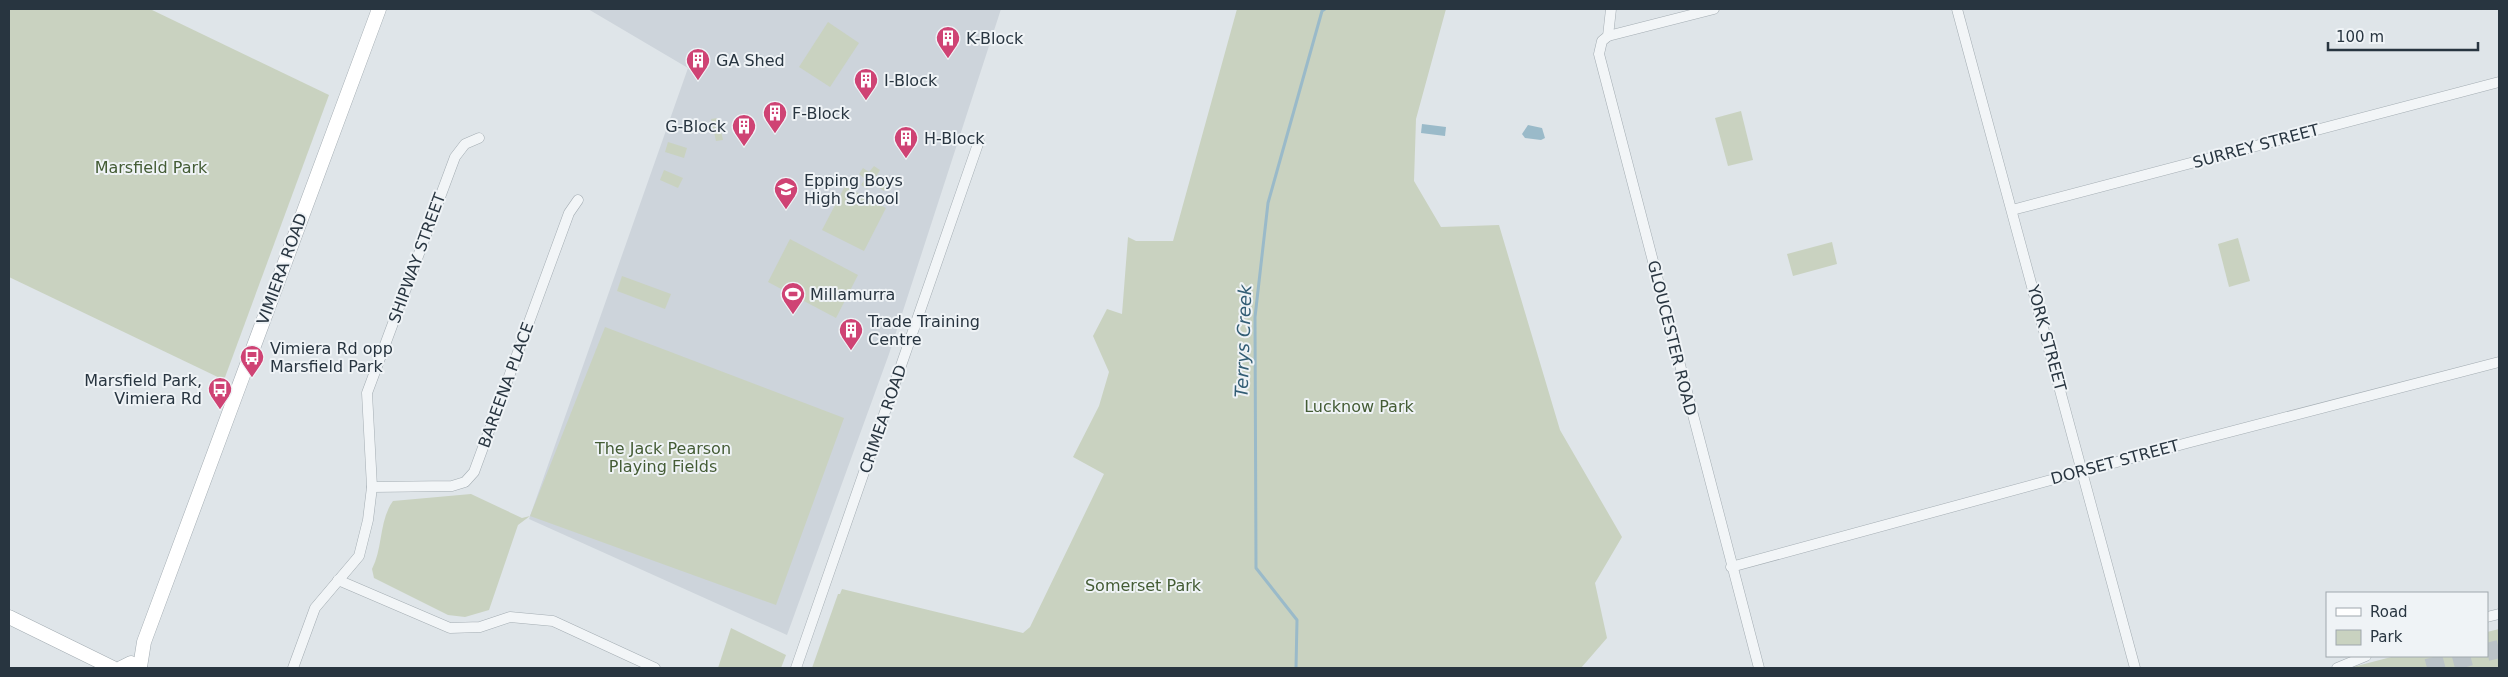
<svg xmlns="http://www.w3.org/2000/svg" width="2508" height="677" viewBox="0 0 2508 677" font-family="'DejaVu Sans',sans-serif">
<rect width="100%" height="100%" fill="#dfe5e9"/>
<path fill="#cdd4db" d="M588,9H1001L889,354L787,635L529,519L688,68Z"/>
<g fill="#c9d2c0">
<path d="M9,9H150L329,95L224,380L9,277Z"/>
<path d="M1237,9H1446L1416,119L1414,181L1441,227L1499,225L1560,430L1622,537L1595,583L1607,638L1581,668H812L838,594H840L842,589L1023,633L1030,627L1104,474L1073,457L1099,406L1109,372L1093,336L1107,309L1122,314L1128,237L1136,241H1173Z"/>
<path d="M828,22L859,43L830,87L799,67Z"/>
<path d="M1741,111L1753,160L1728,166L1715,118Z"/>
<path d="M718,118L723,140L716,141L711,119Z"/>
<path d="M668,142L687,148L684,158L665,152Z"/>
<path d="M874,166L880,170L876,177L889,185L884,191L872,183L867,189L861,185L865,179L859,174L863,168L869,172Z"/>
<path d="M664,170L683,178L678,188L660,180Z"/>
<path d="M845,186L886,208L864,251L822,230Z"/>
<path d="M2238,238L2250,281L2229,287L2218,244Z"/>
<path d="M790,239L858,275L836,318L768,282Z"/>
<path d="M1832,242L1837,264L1793,276L1787,254Z"/>
<path d="M622,276L671,294L665,309L617,291Z"/>
<path d="M605,327L844,418L776,605L530,516L518,525L489,610L465,617L448,615L374,578L372,569C383,548 379,520 393,501L471,494L522,518L530,516Z"/>
<path d="M731,628L786,655L781,668H718Z"/>
<path d="M2499,629V668L2353,667L2395,656H2487V632Z"/>
</g>
<g fill="#9abac9">
<path d="M1422,124L1446,127L1445,136L1421,133Z"/>
<path d="M1528,125L1542,128L1545,138L1541,140L1525,138L1522,134Z"/>
</g>
<g fill="none" stroke-linecap="round" stroke-linejoin="round">
<path stroke="#9abac9" stroke-width="3" d="M1296,668L1297,620L1256,568L1255,317L1268,203L1322,11L1325,9"/>
<g stroke="#bac2c7" stroke-width="18" stroke-dasharray="18 9" stroke-linecap="butt">
<path d="M2487,652L2499,649"/>
<path d="M2427,668L2473,656"/>
</g>
<g stroke="#a4adb3" stroke-width="11">
<g id="street">
<path d="M1611,9L1608,36L1602,41L1599,54L1759,668"/>
<path d="M1957,9L2135,668"/>
<path d="M1608,36L1714,9"/>
<path d="M2012,210L2499,82"/>
<path d="M372,487L452,486L465,482L474,472L569,213L578,200"/>
<path d="M1731,567L2187,443L2499,362"/>
<path d="M338,580L450,628L480,627L510,617L553,621L655,668"/>
<path d="M2487,617L2499,614"/>
<path d="M293,668L315,608L359,556L368,520L372,487L367,393L455,157L465,144L479,138"/>
<path d="M796,668L979,141"/>
<path d="M2337,668L2366,656"/>
</g>
</g>
<g stroke="#a4adb3" stroke-width="15">
<g id="secondary">
<path d="M9,617L113,668"/>
<path d="M140,667L144,642L379,9"/>
<path d="M121,668L131,663L140,668"/>
</g>
</g>
<use href="#street" stroke="#f2f5f7" stroke-width="10"/>
<use href="#secondary" stroke="#fff" stroke-width="14"/>
</g>
<defs>
<g id="building-pin" transform="scale(1.25)"><path d="M0 17L-7.5 6A9.5 9.5 0 1 1 7.5 6Z" fill="#cf4374" stroke="#eff3f6"/><path d="M-4-6H4V6H1V3H-1V6H-4ZM-2.5-4.3h1.7v1.8h-1.7ZM.8-4.3h1.7v1.8H.8ZM-2.5-1h1.7V.8h-1.7ZM.8-1h1.7V.8H.8Z" fill="#fff"/></g>
<g id="school-pin" transform="scale(1.25)"><path d="M0 17L-7.5 6A9.5 9.5 0 1 1 7.5 6Z" fill="#cf4374" stroke="#eff3f6"/><path d="M0-5L7-2L0 1L-7-2ZM-4 1L0 2.5L4 1V4Q0 6-4 4Z" fill="#fff"/></g>
<g id="stadium-pin" transform="scale(1.25)"><path d="M0 17L-7.5 6A9.5 9.5 0 1 1 7.5 6Z" fill="#cf4374" stroke="#eff3f6"/><path d="M0-5a6.5 5 0 1 0 0 10a6.5 5 0 1 0 0-10ZM-3.5-1.8h7v3.6h-7Z" fill="#fff"/></g>
<g id="bus-pin" transform="scale(1.25)"><path d="M0 17L-7.5 6A9.5 9.5 0 1 1 7.5 6Z" fill="#cf4374" stroke="#eff3f6"/><path d="M-5-6H5V4H4V6H2V4H-2V6H-4V4H-5ZM-3.5-4V0h7V-4ZM-3.5 1.2v1.5H-2V1.2ZM2 1.2v1.5H3.5V1.2Z" fill="#fff"/></g>
</defs>
<g fill-rule="evenodd">
<use href="#building-pin" x="948" y="38"/>
<use href="#building-pin" x="698" y="60"/>
<use href="#building-pin" x="866" y="80"/>
<use href="#building-pin" x="775" y="113"/>
<use href="#building-pin" x="744" y="126"/>
<use href="#building-pin" x="906" y="138"/>
<use href="#school-pin" x="786" y="189"/>
<use href="#stadium-pin" x="793" y="294"/>
<use href="#building-pin" x="851" y="330"/>
<use href="#bus-pin" x="252" y="357"/>
<use href="#bus-pin" x="220" y="389"/>
</g>
<g text-anchor="middle" dominant-baseline="central" stroke-width="4" stroke-linejoin="round" paint-order="stroke">
<g font-size="16" fill="#283540" stroke="#eff3f6" text-anchor="start">
<text x="966" y="38">K-Block</text>
<text x="716" y="60">GA Shed</text>
<text x="884" y="80">I-Block</text>
<text x="792" y="113">F-Block</text>
<text x="726" y="126" text-anchor="end">G-Block</text>
<text x="924" y="138">H-Block</text>
<text x="804" y="180">Epping Boys<tspan x="804" dy="18">High School</tspan></text>
<text x="810" y="294">Millamurra</text>
<text x="868" y="321">Trade Training<tspan x="868" dy="18">Centre</tspan></text>
<text x="270" y="348">Vimiera Rd opp<tspan x="270" dy="18">Marsfield Park</tspan></text>
<text x="202" y="380" text-anchor="end">Marsfield Park,<tspan x="202" dy="18">Vimiera Rd</tspan></text>
</g>
<g font-size="16" fill="#283540" stroke="#eff3f6">
<text transform="translate(2256 146) rotate(-15)">SURREY STREET</text>
<text transform="translate(417 258) rotate(-70)">SHIPWAY STREET</text>
<text transform="translate(282 269) rotate(-70)">VIMIERA ROAD</text>
<text transform="translate(1672 338) rotate(76)">GLOUCESTER ROAD</text>
<text transform="translate(2047 338) rotate(75)">YORK STREET</text>
<text transform="translate(506 385) rotate(-70)">BAREENA PLACE</text>
<text transform="translate(883 419) rotate(-71)">CRIMEA ROAD</text>
<text transform="translate(2115 462) rotate(-15)">DORSET STREET</text>
</g>
<g font-size="16" fill="#445c35" stroke="#eff3f6">
<text x="151" y="167">Marsfield Park</text>
<text x="1359" y="406">Lucknow Park</text>
<text x="663" y="448">The Jack Pearson<tspan x="663" dy="18">Playing Fields</tspan></text>
<text x="1143" y="585">Somerset Park</text>
</g>
<g font-size="18" font-style="italic" fill="#325d74" stroke="#eff3f6">
<text transform="translate(1243 341) rotate(-88)">Terrys Creek</text>
</g>
</g>
<rect width="2508" height="677" fill="none" stroke="#283540" stroke-width="20"/>
<rect x="2326" y="592" width="162" height="65" fill="#eff3f6" stroke="#9fa7ad"/>
<rect x="2336" y="608" width="25" height="8" fill="#ffffff" stroke="#9fa7ad"/>
<text x="2370" y="617" font-size="15" fill="#283540">Road</text>
<rect x="2336" y="630" width="25" height="15" fill="#c9d2c0" stroke="#9fa7ad"/>
<text x="2370" y="642" font-size="15" fill="#283540">Park</text>
<path d="M2328 42v8h150v-8" fill="none" stroke="#283540" stroke-width="2.5"/>
<text x="2336" y="42" font-size="15" fill="#283540" stroke="#eff3f6" stroke-width="4" paint-order="stroke">100 m</text>
</svg>
